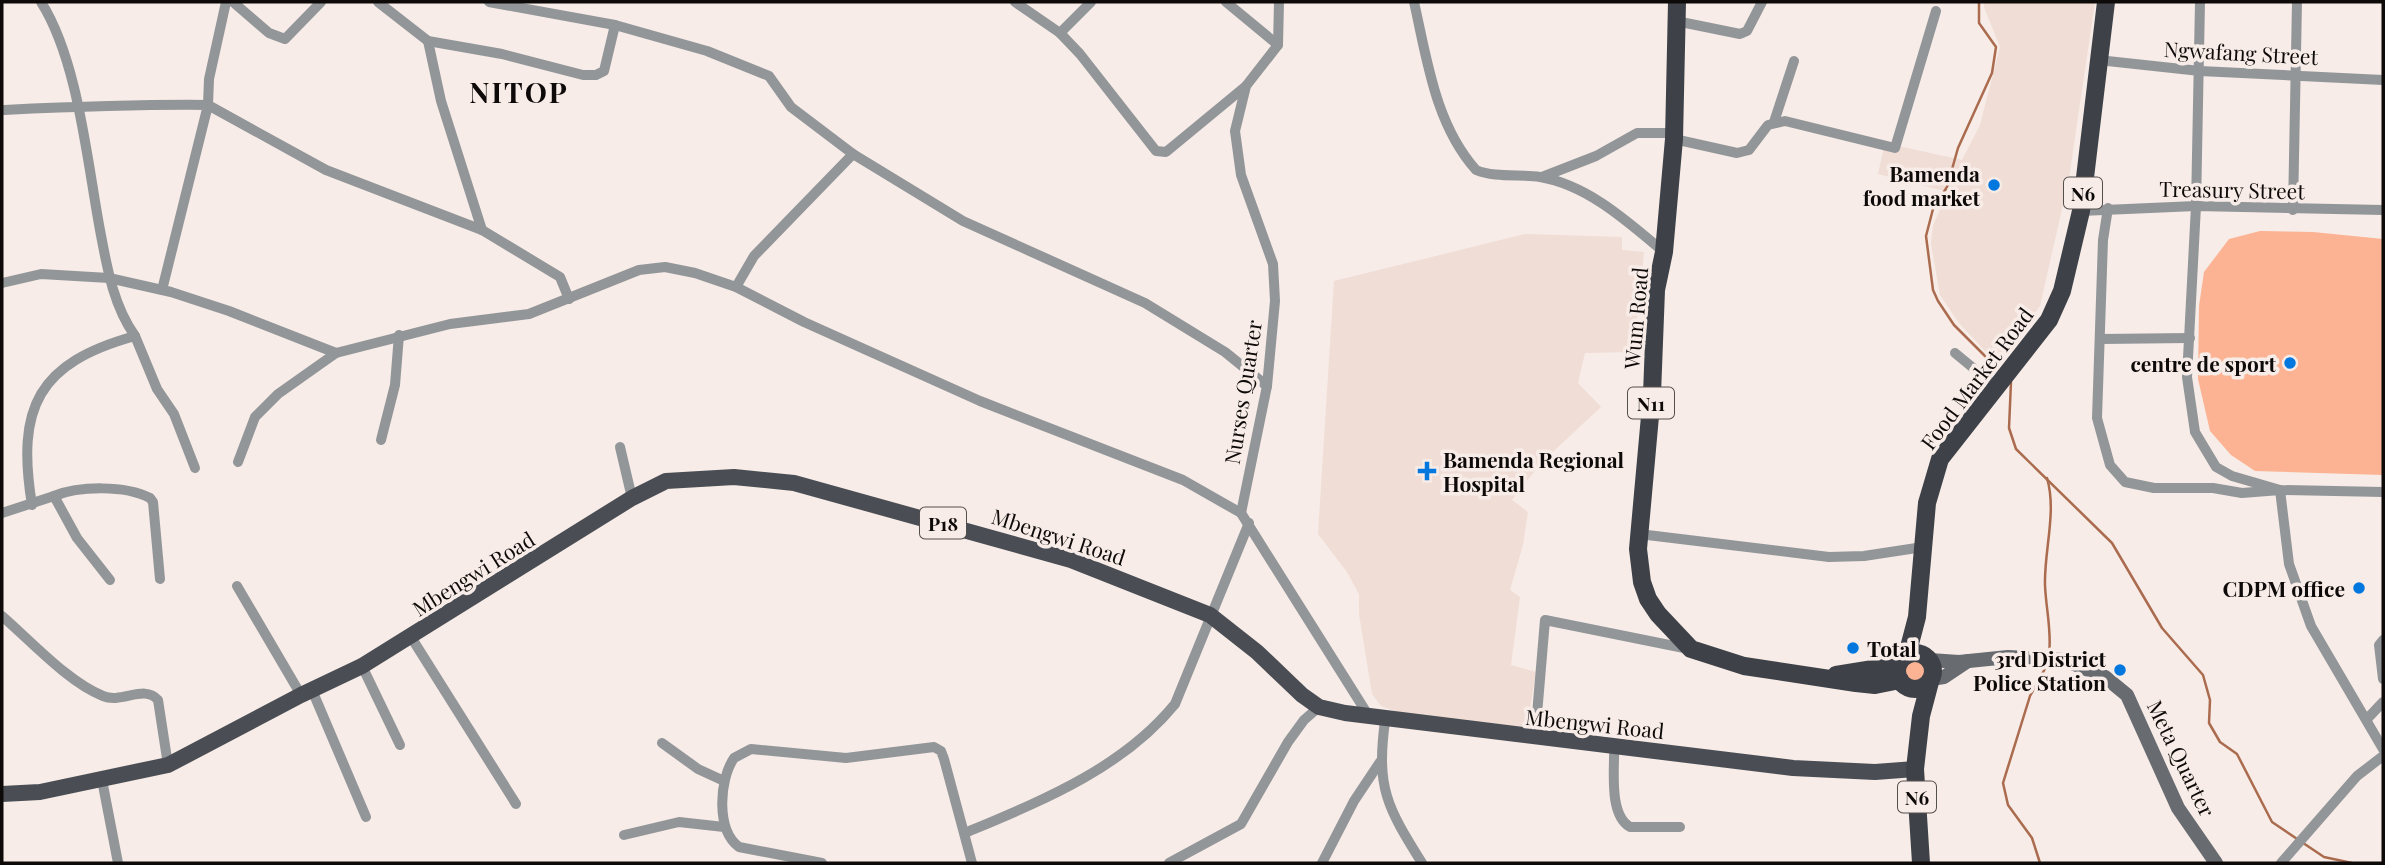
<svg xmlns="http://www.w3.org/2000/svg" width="2385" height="865" viewBox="0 0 2385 865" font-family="'Playfair Display',serif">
<rect width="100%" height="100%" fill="#f7ece7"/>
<g fill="#f0ddd5">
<path d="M1984,2H2095L2069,178L2040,306L1998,365L1959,323L1940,295L1931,244L1933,225L1948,192L1878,174L1885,143L1962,160L1980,125L2000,47L1984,7Z"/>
<path d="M1525,234L1622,237V250L1644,252L1634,352L1585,353L1578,383L1601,407L1542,462L1512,500L1528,512L1523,545L1510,590L1520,597L1511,665L1536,672L1527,727L1403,714L1381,706L1372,694L1359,614V594L1347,572L1318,534L1334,281Z"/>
</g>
<g fill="#fcb393">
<path d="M2260,231L2313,232L2383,239V475L2255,471L2231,455L2210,431L2198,379L2199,306L2204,272L2229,239Z"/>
<circle cx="1916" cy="670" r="11"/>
</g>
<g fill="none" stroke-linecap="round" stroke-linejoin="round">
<g stroke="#aa6b4e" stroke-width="2.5">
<path d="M1979,2V23L1996,47L1992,73L1958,148L1947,187L1933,209L1926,236L1933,290L1938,301L1954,325L1999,370"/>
<path d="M2011,382L2009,428L2016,449L2112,543L2162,628L2203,675L2210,700L2209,723L2220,742L2237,754L2272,822L2324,857L2352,863"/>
<path d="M2047,478C2057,512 2044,550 2045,585C2046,610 2052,631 2049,655"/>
<path d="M2040,863L2032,838L2008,805L2003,783L2030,696L2047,665"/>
</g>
<g stroke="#939699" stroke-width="10">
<path d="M226,2L209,79L208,105L326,170L482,230L560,277L569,299"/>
<path d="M233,2L269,33L285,39L321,2"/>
<path d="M378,2L428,41L502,54L583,75H596L604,71L615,25"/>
<path d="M489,2L615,25L707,51L769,76L791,107L853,154L963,221L1145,303L1225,352L1267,386"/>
<path d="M1015,2L1060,33L1080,54L1156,151L1166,152L1246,86"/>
<path d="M1226,2L1278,45"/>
<path d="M1414,2C1427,59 1435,124 1476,170C1495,178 1520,174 1540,177C1588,185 1628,222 1664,252"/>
<path d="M2200,2L2196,206L2187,377L2195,432L2216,467L2232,476L2280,490L2383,492"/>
<path d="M1676,21L1740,34L1747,31L1762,2"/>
<path d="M1060,33L1091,2"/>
<path d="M428,41L441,101L482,230"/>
<path d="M2098,60L2200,71L2383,80"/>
<path d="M2,110C71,107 139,104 208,105L162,290"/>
<path d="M1774,122L1794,61"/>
<path d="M1674,139L1737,153L1749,150L1768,125L1785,121L1895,148L1936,11"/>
<path d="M1542,177L1596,156L1637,133H1674"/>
<path d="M2108,208L2103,240L2097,418L2110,465L2125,482L2154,488H2213L2242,493L2280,490L2289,564L2311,626L2383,749"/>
<path d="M2293,210L2297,2"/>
<path d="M2081,211L2196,206L2383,210"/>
<path d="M2,283L41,274L109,278L171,292L229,311L336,353L450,324L529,314L639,270L665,267L695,273L736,287L804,322L980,401L1183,480L1241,513L1370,718"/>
<path d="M736,287L754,256L853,154"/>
<path d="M135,336L157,389L174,414L195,468"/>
<path d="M2101,339L2190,338"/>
<path d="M1955,353L1995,386"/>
<path d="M381,440L395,385L399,335"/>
<path d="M620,447L632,498"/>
<path d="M238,462L255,417L278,394L336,353"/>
<path d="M54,496C79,486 125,485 150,498L153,502L160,579"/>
<path d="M32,505C16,407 38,363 135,336C113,305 107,267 100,230C87,161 78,60 41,2"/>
<path d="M2,513L54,496L77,538L110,580"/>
<path d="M1241,513L1267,386L1275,301L1273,264L1241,175L1235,131L1246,86L1278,45L1279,2"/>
<path d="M1639,534L1829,557L1864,556L1923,547"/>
<path d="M237,586L301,695"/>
<path d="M2,616C31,641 68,682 103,696C122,704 144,684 158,700L168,765"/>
<path d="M411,637L516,804"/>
<path d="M2383,640L2379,645L2383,679"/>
<path d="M362,666L400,745"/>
<path d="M312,690L366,817"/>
<path d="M2367,719L2383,702"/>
<path d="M1385,721C1376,788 1387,807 1422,863"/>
<path d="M1535,738L1545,620L1689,649"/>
<path d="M662,743L698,769L724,781"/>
<path d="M1614,747C1615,768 1608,814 1630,827H1680"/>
<path d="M102,780L118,863"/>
<path d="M965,833C1041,801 1122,769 1175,704L1249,523"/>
<path d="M624,835L679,822L724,827"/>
<path d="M822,863L739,847C716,830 719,780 734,758L751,749L846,758L934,747L941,751L944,759L972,863"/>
<path d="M1169,863L1241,824L1288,742L1304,720L1319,707"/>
<path d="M1322,863L1354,801L1380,762"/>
<path d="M2281,863L2357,776L2383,756"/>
</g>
<g stroke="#686c71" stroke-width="14">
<path d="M1930,660L1959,662L2008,657L2065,660L2105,677L2127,695L2178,808L2216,863"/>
<path d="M1931,679L1944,677L1968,661"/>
</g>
<path stroke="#4a4e54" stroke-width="16" d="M2,794L40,792L168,765L301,695L362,666L632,498L666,481L734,477L794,483L1071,560L1210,615L1257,652L1302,695L1319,707L1345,713L1793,768L1875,772L1915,769"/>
<g stroke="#3e4248" stroke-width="18">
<path d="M1677,2L1674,139L1664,252L1656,290L1652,394L1638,549L1642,582L1648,599L1658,614L1691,649L1744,666L1856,683L1875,685L1900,680"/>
<circle cx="1915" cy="671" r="18"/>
<path d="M1907,655L1917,617L1927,503L1940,459L2049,320L2062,291L2081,211L2106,2"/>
<path d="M1836,675L1898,665"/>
<path d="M1921,863L1915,769L1921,716L1930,682"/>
</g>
</g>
<g fill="#0277de" stroke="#f7ece7" stroke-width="2.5">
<circle cx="1994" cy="185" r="7"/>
<circle cx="2290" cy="363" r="7"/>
<path d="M1423.5 460.5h7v7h7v7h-7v7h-7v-7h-7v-7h7z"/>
<circle cx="2359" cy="588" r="7"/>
<circle cx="1853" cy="648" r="7"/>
<circle cx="2120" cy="670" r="7"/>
</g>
<g text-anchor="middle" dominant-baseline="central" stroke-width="7" stroke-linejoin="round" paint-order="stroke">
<g fill="#f7ece7" stroke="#544e4c" stroke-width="2">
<rect x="2064" y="177.5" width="38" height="31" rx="5"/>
<rect x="1628" y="387.5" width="46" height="31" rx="5"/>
<rect x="920" y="507.5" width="46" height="31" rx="5"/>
<rect x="1898" y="781.5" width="38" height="31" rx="5"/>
</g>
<g font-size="19" font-weight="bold" fill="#0e0a09">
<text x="2083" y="193">N6</text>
<text x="1651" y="403">N11</text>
<text x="943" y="523">P18</text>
<text x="1917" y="797">N6</text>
</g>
<g font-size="21" fill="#0e0a09" stroke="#f7ece7">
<text transform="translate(2241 52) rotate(3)">Ngwafang Street</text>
<text transform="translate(2232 189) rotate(1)">Treasury Street</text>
<text transform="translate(1635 318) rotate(-85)">Wum Road</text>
<text transform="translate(1976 378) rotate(-53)">Food Market Road</text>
<text transform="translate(1242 392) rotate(-81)">Nurses Quarter</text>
<text transform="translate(1059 536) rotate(18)">Mbengwi Road</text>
<text transform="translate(473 573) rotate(-32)">Mbengwi Road</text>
<text transform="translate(1595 723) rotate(6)">Mbengwi Road</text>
<text transform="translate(2182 758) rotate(64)">Meta Quarter</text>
</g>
<g font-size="21" font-weight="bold" fill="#0e0a09" stroke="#f7ece7" text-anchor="end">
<text x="1980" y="173">Bamenda<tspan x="1980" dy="24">food market</tspan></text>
<text x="2276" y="363">centre de sport</text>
<text x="1443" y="459" text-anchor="start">Bamenda Regional<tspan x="1443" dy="24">Hospital</tspan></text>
<text x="2345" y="588">CDPM office</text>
<text x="1867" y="648" text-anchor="start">Total</text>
<text x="2106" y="658">3rd District<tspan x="2106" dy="24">Police Station</tspan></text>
</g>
<g font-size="28" font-weight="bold" letter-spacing="2" fill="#0e0a09" stroke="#f7ece7">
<text x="519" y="91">NITOP</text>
</g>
</g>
<rect width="2385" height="865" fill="none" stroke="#0e0a09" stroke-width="7"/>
</svg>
